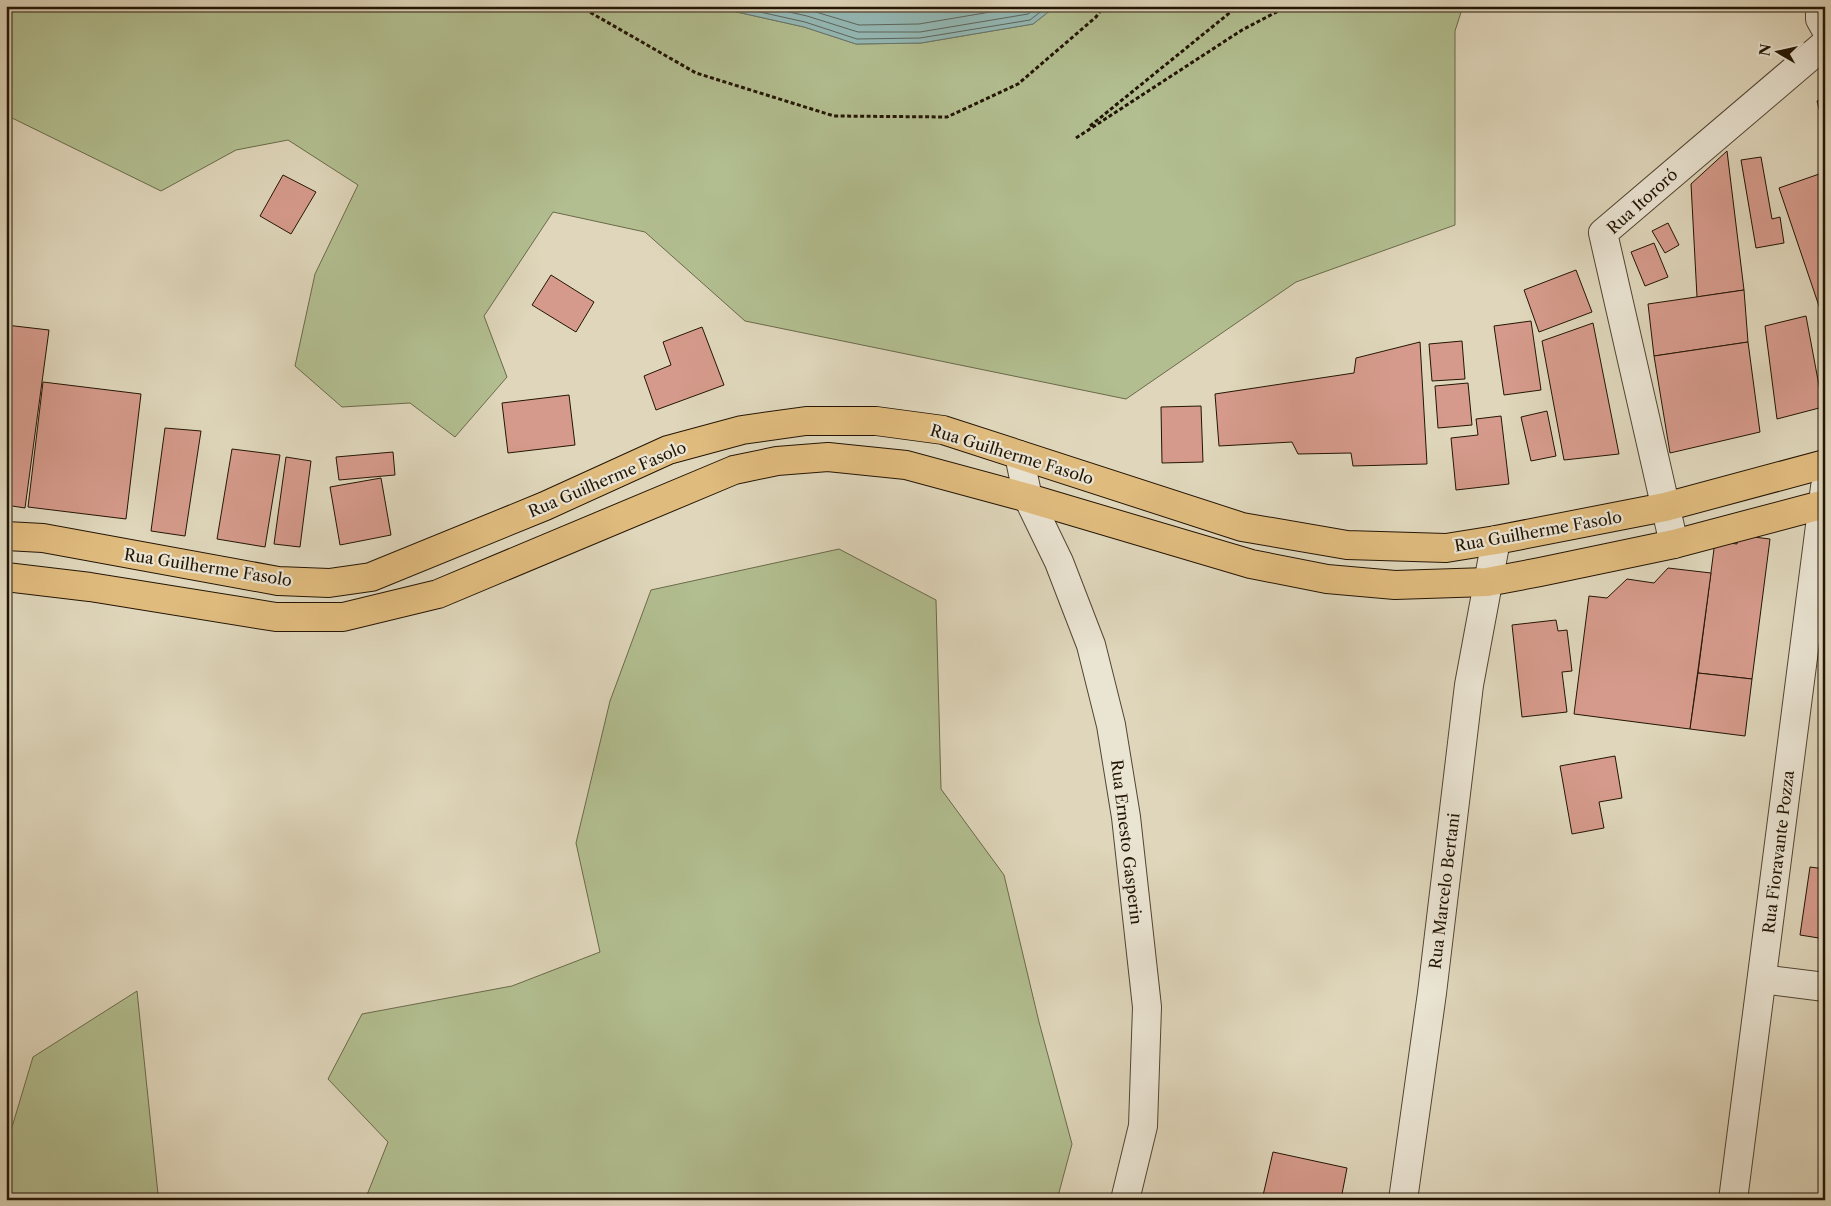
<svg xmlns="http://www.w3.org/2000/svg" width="1831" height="1206" viewBox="0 0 1831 1206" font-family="'Libre Caslon Text',serif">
<rect width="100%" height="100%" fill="#dfd6bb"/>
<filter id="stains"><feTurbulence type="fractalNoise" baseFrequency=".004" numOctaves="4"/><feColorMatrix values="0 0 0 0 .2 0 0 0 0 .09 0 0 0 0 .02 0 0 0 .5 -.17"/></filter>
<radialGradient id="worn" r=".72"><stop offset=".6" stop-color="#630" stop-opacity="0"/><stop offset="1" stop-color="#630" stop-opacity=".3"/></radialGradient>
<g fill="#b2be90" stroke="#6a6a4a">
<path d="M6,6H710L804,27L856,44L921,43L1033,24L1056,6H1463L1455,31V225L1296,282L1126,399L745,321L645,232L553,212L484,316L507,377L455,437L410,403L342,407L295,366L315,274L358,185L288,140L236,150L161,191L6,115Z"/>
<path d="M839,549L936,600L941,789L1004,875L1039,1022L1072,1144L1057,1200H365L388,1142L328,1079L362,1014L512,986L600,952L576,843L610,701L651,590Z"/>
<path d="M137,991L158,1194L160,1200H6V1147L33,1057Z"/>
</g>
<path fill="#94b8b5" stroke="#67776e" d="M710,6H1056L1033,24L921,43L856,44L804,27Z"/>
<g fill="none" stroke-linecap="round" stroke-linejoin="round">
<g stroke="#5c665c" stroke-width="1">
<path d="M733,6L805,22L857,39L920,38L1030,20L1048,6"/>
<path d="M762,6L807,16L858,32H920L1028,14L1038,6"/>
<path d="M796,6L859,25L919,24L1026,6"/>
</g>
</g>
<g fill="#d59a8b" stroke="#231504">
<path d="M1825,99V131L1817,101Z"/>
<path d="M1727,151L1744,290L1697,297L1691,184Z"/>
<path d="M1761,157L1772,219L1780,217L1784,243L1756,248L1741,160Z"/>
<path d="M1825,172V311L1821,312L1779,188Z"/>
<path d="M283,175L316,192L291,234L260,216Z"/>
<path d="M1668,223L1679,245L1665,253L1652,231Z"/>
<path d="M1654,243L1668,277L1645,286L1631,252Z"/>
<path d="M1576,270L1592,312L1539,332L1524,290Z"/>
<path d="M551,275L594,302L576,332L532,305Z"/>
<path d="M1744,290L1748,342L1654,356L1648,304Z"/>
<path d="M1806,316L1823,407L1777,419L1765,326Z"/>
<path d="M1531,321L1541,390L1504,395L1494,326Z"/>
<path d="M1593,323L1619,454L1564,460L1542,341Z"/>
<path d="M6,325L49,330L25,508L6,505Z"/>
<path d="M702,327L724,385L656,410L644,376L671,365L663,342Z"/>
<path d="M1462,341L1465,379L1432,381L1429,344Z"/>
<path d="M1420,342L1427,464L1353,466L1351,453L1298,454L1292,442L1219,446L1215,394L1354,373L1356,358Z"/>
<path d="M1748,342L1760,432L1670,453L1654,356Z"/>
<path d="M43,382L141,394L126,519L28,507Z"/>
<path d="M1468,383L1472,425L1438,428L1435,386Z"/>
<path d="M569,395L575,445L508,453L502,403Z"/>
<path d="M1201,406L1203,462L1162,463L1161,407Z"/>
<path d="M1547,411L1556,456L1531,461L1521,417Z"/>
<path d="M1501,416L1509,484L1456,490L1451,438L1478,435L1476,419Z"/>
<path d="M165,428L201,431L185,536L151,531Z"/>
<path d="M232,449L280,455L265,547L217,539Z"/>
<path d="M393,452L395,475L339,480L336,457Z"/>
<path d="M286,457L311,461L300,547L274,544Z"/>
<path d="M381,478L391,535L340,545L330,487Z"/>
<path d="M1738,535L1770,539L1752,679L1698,673L1715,541L1737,544Z"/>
<path d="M1668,568L1711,573L1690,729L1574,714L1589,596L1607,598L1627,579L1654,583Z"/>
<path d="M1556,620L1558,631L1567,630L1572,671L1562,672L1567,712L1522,717L1512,625Z"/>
<path d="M1698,673L1752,679L1745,736L1690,729Z"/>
<path d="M1615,756L1622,798L1599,802L1604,828L1572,834L1560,766Z"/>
<path d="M1810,867L1825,869V939L1800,935Z"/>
<path d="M1273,1152L1347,1168L1342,1194L1353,1197V1200H1262Z"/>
</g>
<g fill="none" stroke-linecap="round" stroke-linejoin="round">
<g stroke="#524532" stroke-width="30">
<g id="minor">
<path d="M1820,6V19L1825,28"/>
<path d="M1019,455L1028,498L1059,562L1091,645L1111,725L1126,817L1147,1007L1143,1126L1125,1200"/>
<path d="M1674,544L1603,233L1825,44"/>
<path d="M1762,979L1825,987"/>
<path d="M1403,1200L1432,993L1469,685L1496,540"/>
<path d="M1733,1200L1825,487"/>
</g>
</g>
<g stroke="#231504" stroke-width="30">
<g id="major">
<path d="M6,536L43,538L278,581L329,583L371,577L545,506L668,450L742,430L806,421H876L943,430L1242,527L1347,545L1446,548L1496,540L1665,507L1825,464"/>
<path d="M6,577L90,587L276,617H343L438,594L734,470L777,461L828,457L906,465L1028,498L1251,564L1327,579L1395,585L1487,582L1540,572L1674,544L1825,504"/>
</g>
</g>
<g stroke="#231504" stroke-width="3" stroke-dasharray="4 2.5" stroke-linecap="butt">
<path d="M579,6L696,73L834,116L947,117L1018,84L1096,17L1104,6"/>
<path d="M1090,126L1238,6"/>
<path d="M1076,138L1242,30L1288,6"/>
</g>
<use href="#minor" stroke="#eae4d3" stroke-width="28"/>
<use href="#major" stroke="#e0bb7e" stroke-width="28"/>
</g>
<g text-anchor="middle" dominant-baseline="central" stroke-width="4.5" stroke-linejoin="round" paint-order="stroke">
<g font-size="16" fill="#231504" stroke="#eae4d3">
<text transform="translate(1642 201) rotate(-42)">Rua Itororó</text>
<text transform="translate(1012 454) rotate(17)">Rua Guilherme Fasolo</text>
<text transform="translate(607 479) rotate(-23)">Rua Guilherme Fasolo</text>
<text transform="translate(1538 531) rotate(-10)">Rua Guilherme Fasolo</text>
<text transform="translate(208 567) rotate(9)">Rua Guilherme Fasolo</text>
<text transform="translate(1127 842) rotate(83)">Rua Ernesto Gasperin</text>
<text transform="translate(1778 852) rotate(-83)">Rua Fioravante Pozza</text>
<text transform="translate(1444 891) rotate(-83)">Rua Marcelo Bertani</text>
</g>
</g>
<rect width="1831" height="1206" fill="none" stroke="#dfd6bb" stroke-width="25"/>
<rect x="8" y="8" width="1816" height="1191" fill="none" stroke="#231504" stroke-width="2.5"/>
<rect x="12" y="12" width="1806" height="1181" fill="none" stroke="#231504"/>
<g transform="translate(1778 52) rotate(279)" stroke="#eae4d3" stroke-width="4" paint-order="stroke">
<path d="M0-4L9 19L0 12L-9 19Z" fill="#231504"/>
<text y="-8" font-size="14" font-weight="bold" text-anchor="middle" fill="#231504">N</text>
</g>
<rect width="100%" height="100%" filter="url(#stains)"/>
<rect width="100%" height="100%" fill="url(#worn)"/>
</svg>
